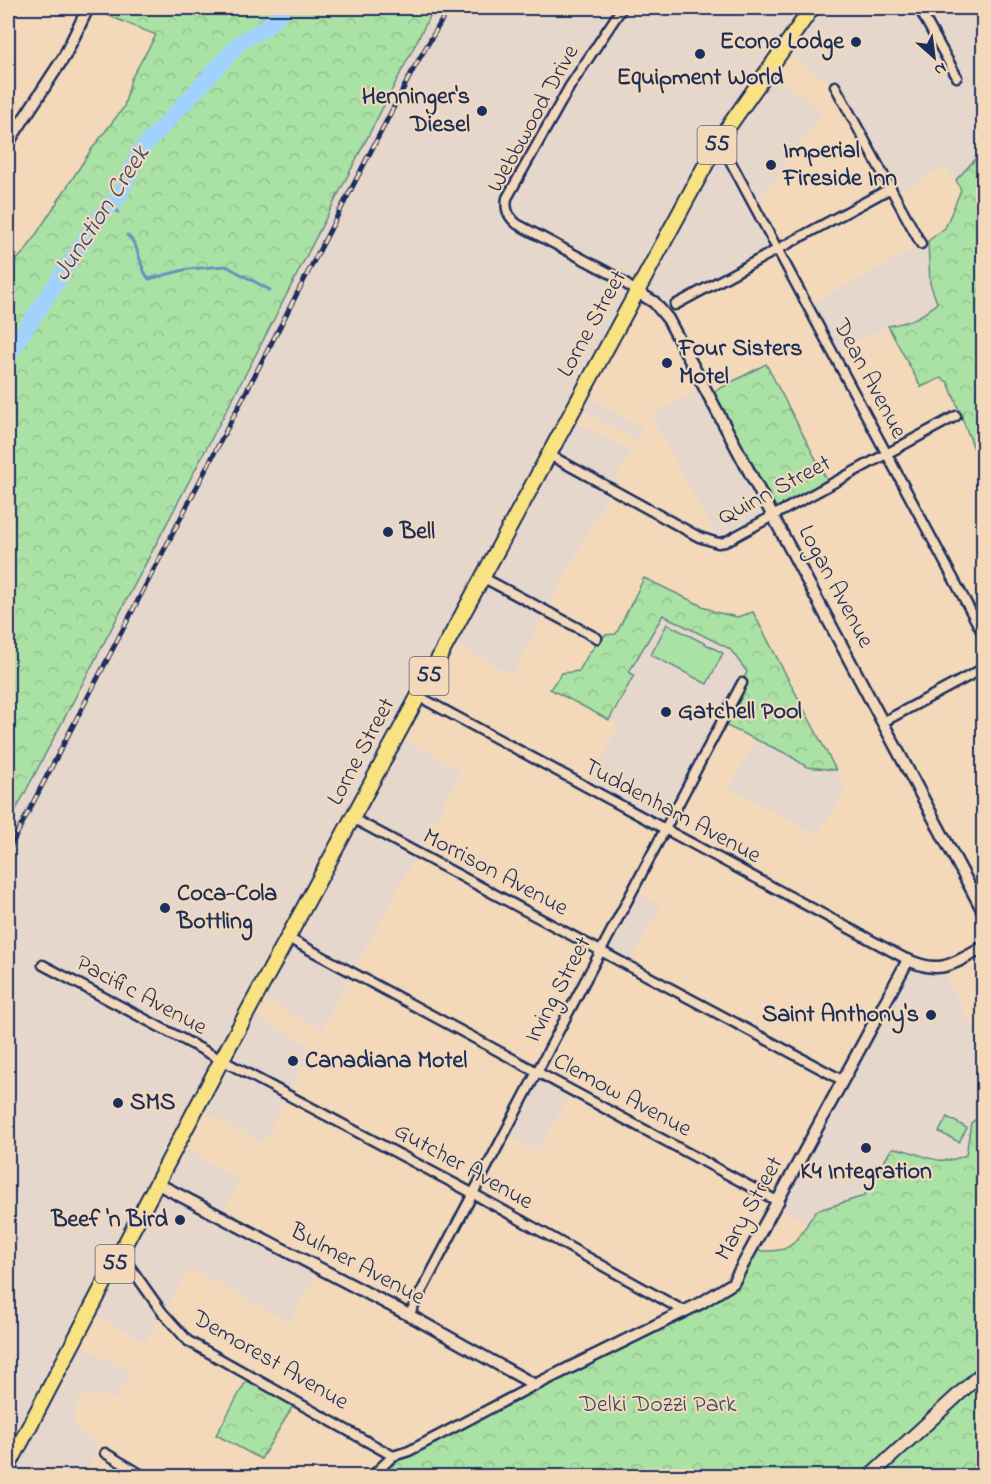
<svg xmlns="http://www.w3.org/2000/svg" width="991" height="1484" viewBox="0 0 991 1484" font-family="'Indie Flower',sans-serif">
<defs>
<pattern id="forest-crowns" width="20" height="18" patternUnits="userSpaceOnUse" patternTransform="scale(1.5)"><rect width="20" height="18" fill="#aae1a4"/><path d="M2 6a3 3 0 1 1 6 0M12 15a3 3 0 1 1 6 0" fill="none" stroke="#92c190"/></pattern>
</defs>
<rect width="100%" height="100%" fill="#f3d9ba"/>
<filter id="ink" filterUnits="userSpaceOnUse"><feTurbulence type="fractalNoise" baseFrequency=".0167" numOctaves="2"/><feDisplacementMap in="SourceGraphic" scale="12" xChannelSelector="R" yChannelSelector="G"/><feConvolveMatrix kernelMatrix="1 2 1 2 8 2 1 2 1" color-interpolation-filters="sRGB"/></filter>
<g filter="url(#ink)">
<g fill="#e6d7cd">
<path d="M434,8H983V151L956,180L943,168L895,194L837,86L782,50L767,72L823,111L756,205L779,250L665,313L638,292L582,393L644,428L637,441L575,406L569,418L631,451L513,675L449,641L398,736L462,771L417,854L322,1029L258,996L249,1013L313,1047L288,1095L262,1143L198,1108L179,1145L241,1180L220,1217L319,1269L290,1322L190,1268L145,1342L91,1312L75,1342L132,1373L115,1400L92,1392L79,1401L74,1412V1428L96,1440L95,1456L83,1476L71,1474L54,1465L47,1476H8V825L254,358Z"/>
<path d="M928,241L930,283L937,303L924,315L911,322L887,326L834,354L809,305Z"/>
<path d="M705,386L775,516L719,543L651,416Z"/>
<path d="M663,614L730,650L747,672L665,831L586,788L619,727L609,720L634,675L629,672Z"/>
<path d="M755,741L787,754L807,767L836,770L847,790L817,835L729,788Z"/>
<path d="M634,891L661,906L628,965L602,951Z"/>
<path d="M908,961L942,969L983,1046V1114L971,1123L967,1155L951,1161H934L906,1150L883,1163L864,1196L816,1211L807,1223L777,1206Z"/>
<path d="M535,1073L571,1092L539,1151L504,1133Z"/>
</g>
<g fill="#aae1a4" stroke="#628881" stroke-width="1.5">
<path d="M667,624L723,653L707,684L651,655Z"/>
<path d="M947,1117L967,1128L959,1142L939,1132Z"/>
</g>
<g fill="url(#forest-crowns)" stroke="#628881" stroke-width="1.5">
<path d="M90,8H434L254,358L8,825V269L26,250L91,150L124,107L131,79L156,35Z"/>
<path d="M983,151V472L948,382L941,378L921,387L888,326C909,322 921,318 937,303L930,283L928,241L945,228L961,190L956,180Z"/>
<path d="M766,364L830,486L775,516L709,394Z"/>
<path d="M644,578L715,612L737,617L753,612L836,770L807,767L787,754L720,723L747,672L730,649L663,615L629,672L634,675L609,720L550,689L562,673L579,671L589,653L605,635L616,634Z"/>
<path d="M983,1114V1476H373L393,1457L727,1289L752,1250C796,1255 794,1242 816,1211L864,1196L892,1148C923,1151 934,1169 966,1155L971,1123Z"/>
<path d="M249,1376L296,1401L261,1459L216,1435Z"/>
</g>
<g fill="none" stroke-linecap="round" stroke-linejoin="round">
<g stroke="#6b91bd" stroke-width="3">
<path d="M115,204L118,212"/>
<path d="M127,235C141,246 138,267 149,279L188,269L226,266L270,290"/>
<path d="M976,592L984,588"/>
</g>
<path stroke="#a0d2fd" stroke-width="16" d="M8,356L101,215L121,194L138,153L242,41L265,28L285,8"/>
<g stroke="#1b2f5e" stroke-width="13">
<g id="minor">
<path d="M622,8L570,86L507,198C505,210 508,216 517,224L613,275L637,292"/>
<path d="M919,8L957,77"/>
<path d="M835,86L921,244"/>
<path d="M719,140L984,636"/>
<path d="M675,305L891,188"/>
<path d="M548,454L699,537L718,543L725,542L956,416"/>
<path d="M482,577L597,638"/>
<path d="M418,696L908,960"/>
<path d="M883,722L984,668"/>
<path d="M352,818L842,1080"/>
<path d="M288,938L779,1202"/>
<path d="M43,965L472,1193L684,1311"/>
<path d="M121,1254L162,1312L188,1341L393,1456"/>
<path d="M409,1315L742,683"/>
<path d="M105,1453L144,1476"/>
<path d="M372,1476L393,1456L409,1451L535,1385"/>
</g>
</g>
<g stroke="#1b2f5e" stroke-width="15">
<g id="tertiary">
<path d="M8,143L64,57L88,8"/>
<path d="M637,292L654,302L668,319L984,913"/>
<path d="M158,1184L409,1315L535,1385L701,1303L733,1283L908,960C941,975 953,964 984,947"/>
</g>
</g>
<g stroke="#1b2f5e" stroke-width="16">
<path id="secondary" d="M870,1476L984,1371"/>
</g>
<g stroke="#1b2f5e" stroke-width="18">
<path id="primary" d="M8,1467L221,1061L719,140L812,8"/>
</g>
<use href="#minor" stroke="#f3d9ba" stroke-width="8"/>
<use href="#tertiary" stroke="#f3d9ba" stroke-width="10"/>
<use href="#secondary" stroke="#f3d9ba" stroke-width="12"/>
<use href="#primary" stroke="#f8e281" stroke-width="14"/>
<g stroke="#1b2f5e" stroke-width="5">
<path id="rail" d="M8,851L414,68L449,8"/>
</g>
<use href="#rail" stroke="#f3d9ba" stroke-width="3" stroke-dasharray="9" stroke-linecap="butt"/>
</g>
</g>
<g fill="#1b2f5e" stroke="#f3d9ba" stroke-width="2">
<circle cx="856" cy="42" r="6"/>
<circle cx="700" cy="54" r="6"/>
<circle cx="482" cy="111" r="6"/>
<circle cx="771" cy="165" r="6"/>
<circle cx="667" cy="363" r="6"/>
<circle cx="388" cy="532" r="6"/>
<circle cx="666" cy="712" r="6"/>
<circle cx="165" cy="908" r="6"/>
<circle cx="931" cy="1015" r="6"/>
<circle cx="293" cy="1061" r="6"/>
<circle cx="118" cy="1103" r="6"/>
<circle cx="866" cy="1148" r="6"/>
<circle cx="180" cy="1220" r="6"/>
</g>
<g text-anchor="middle" dominant-baseline="central" stroke-width="4.5" stroke-linejoin="round" paint-order="stroke">
<g fill="#f3d9ba" stroke="#5c627a" stroke-width="1.5">
<rect x="697.5" y="126" width="39" height="38" rx="4.5"/>
<rect x="409.5" y="657" width="39" height="38" rx="4.5"/>
<rect x="95.5" y="1245" width="39" height="38" rx="4.5"/>
</g>
<g font-size="22" font-weight="bold" fill="#1b2f5e">
<text x="717" y="145">55</text>
<text x="429" y="676">55</text>
<text x="115" y="1264">55</text>
</g>
<g font-size="24" font-weight="bold" fill="#1b2f5e" stroke="#f3d9ba" text-anchor="start">
<text x="844" y="42" text-anchor="end">Econo Lodge</text>
<text x="700" y="78" text-anchor="middle">Equipment World</text>
<text x="470" y="97" text-anchor="end">Henninger's<tspan x="470" dy="28">Diesel</tspan></text>
<text x="783" y="151">Imperial<tspan x="783" dy="28">Fireside Inn</tspan></text>
<text x="679" y="349">Four Sisters<tspan x="679" dy="28">Motel</tspan></text>
<text x="400" y="532">Bell</text>
<text x="678" y="712">Gatchell Pool</text>
<text x="177" y="894">Coca-Cola<tspan x="177" dy="28">Bottling</tspan></text>
<text x="919" y="1015" text-anchor="end">Saint Anthony's</text>
<text x="305" y="1061">Canadiana Motel</text>
<text x="130" y="1103">SMS</text>
<text x="866" y="1172" text-anchor="middle">K4 Integration</text>
<text x="168" y="1220" text-anchor="end">Beef 'n Bird</text>
</g>
<g font-size="24" fill="#1b2f5e" stroke="#f3d9ba">
<text transform="translate(534 119) rotate(-61)">Webbwood Drive</text>
<text transform="translate(593 324) rotate(-61)">Lorne Street</text>
<text transform="translate(869 379) rotate(62)">Dean Avenue</text>
<text transform="translate(775 491) rotate(-28)">Quinn Street</text>
<text transform="translate(835 587) rotate(62)">Logan Avenue</text>
<text transform="translate(362 752) rotate(-62)">Lorne Street</text>
<text transform="translate(672 812) rotate(28)">Tuddenham Avenue</text>
<text transform="translate(495 873) rotate(28)">Morrison Avenue</text>
<text transform="translate(559 990) rotate(-62)">Irving Street</text>
<text transform="translate(141 996) rotate(28)">Pacific Avenue</text>
<text transform="translate(622 1096) rotate(28)">Clemow Avenue</text>
<text transform="translate(463 1167) rotate(29)">Gutcher Avenue</text>
<text transform="translate(750 1209) rotate(-61)">Mary Street</text>
<text transform="translate(357 1265) rotate(28)">Bulmer Avenue</text>
<text transform="translate(270 1361) rotate(30)">Demorest Avenue</text>
</g>
<g font-size="24" fill="#304a68" stroke="#f3d9ba">
<text x="658" y="1405">Delki Dozzi Park</text>
</g>
<g font-size="26" font-style="italic" fill="#2f4776" stroke="#f3d9ba">
<text transform="translate(102 214) rotate(-57)">Junction Creek</text>
</g>
</g>
<rect width="991" height="1484" fill="none" stroke="#f3d9ba" stroke-width="30"/>
<rect x="15" y="15" width="961" height="1454" fill="none" stroke="#1b2f5e" stroke-width="2" filter="url(#ink)"/>
<g transform="translate(934 57) rotate(152)" stroke="#f3d9ba" stroke-width="4.5" paint-order="stroke">
<path d="M0-4.5L10 22L0 15L-10 22Z" fill="#1b2f5e"/>
<text y="-9" font-size="16" font-weight="bold" text-anchor="middle" fill="#1b2f5e">N</text>
</g>
</svg>
